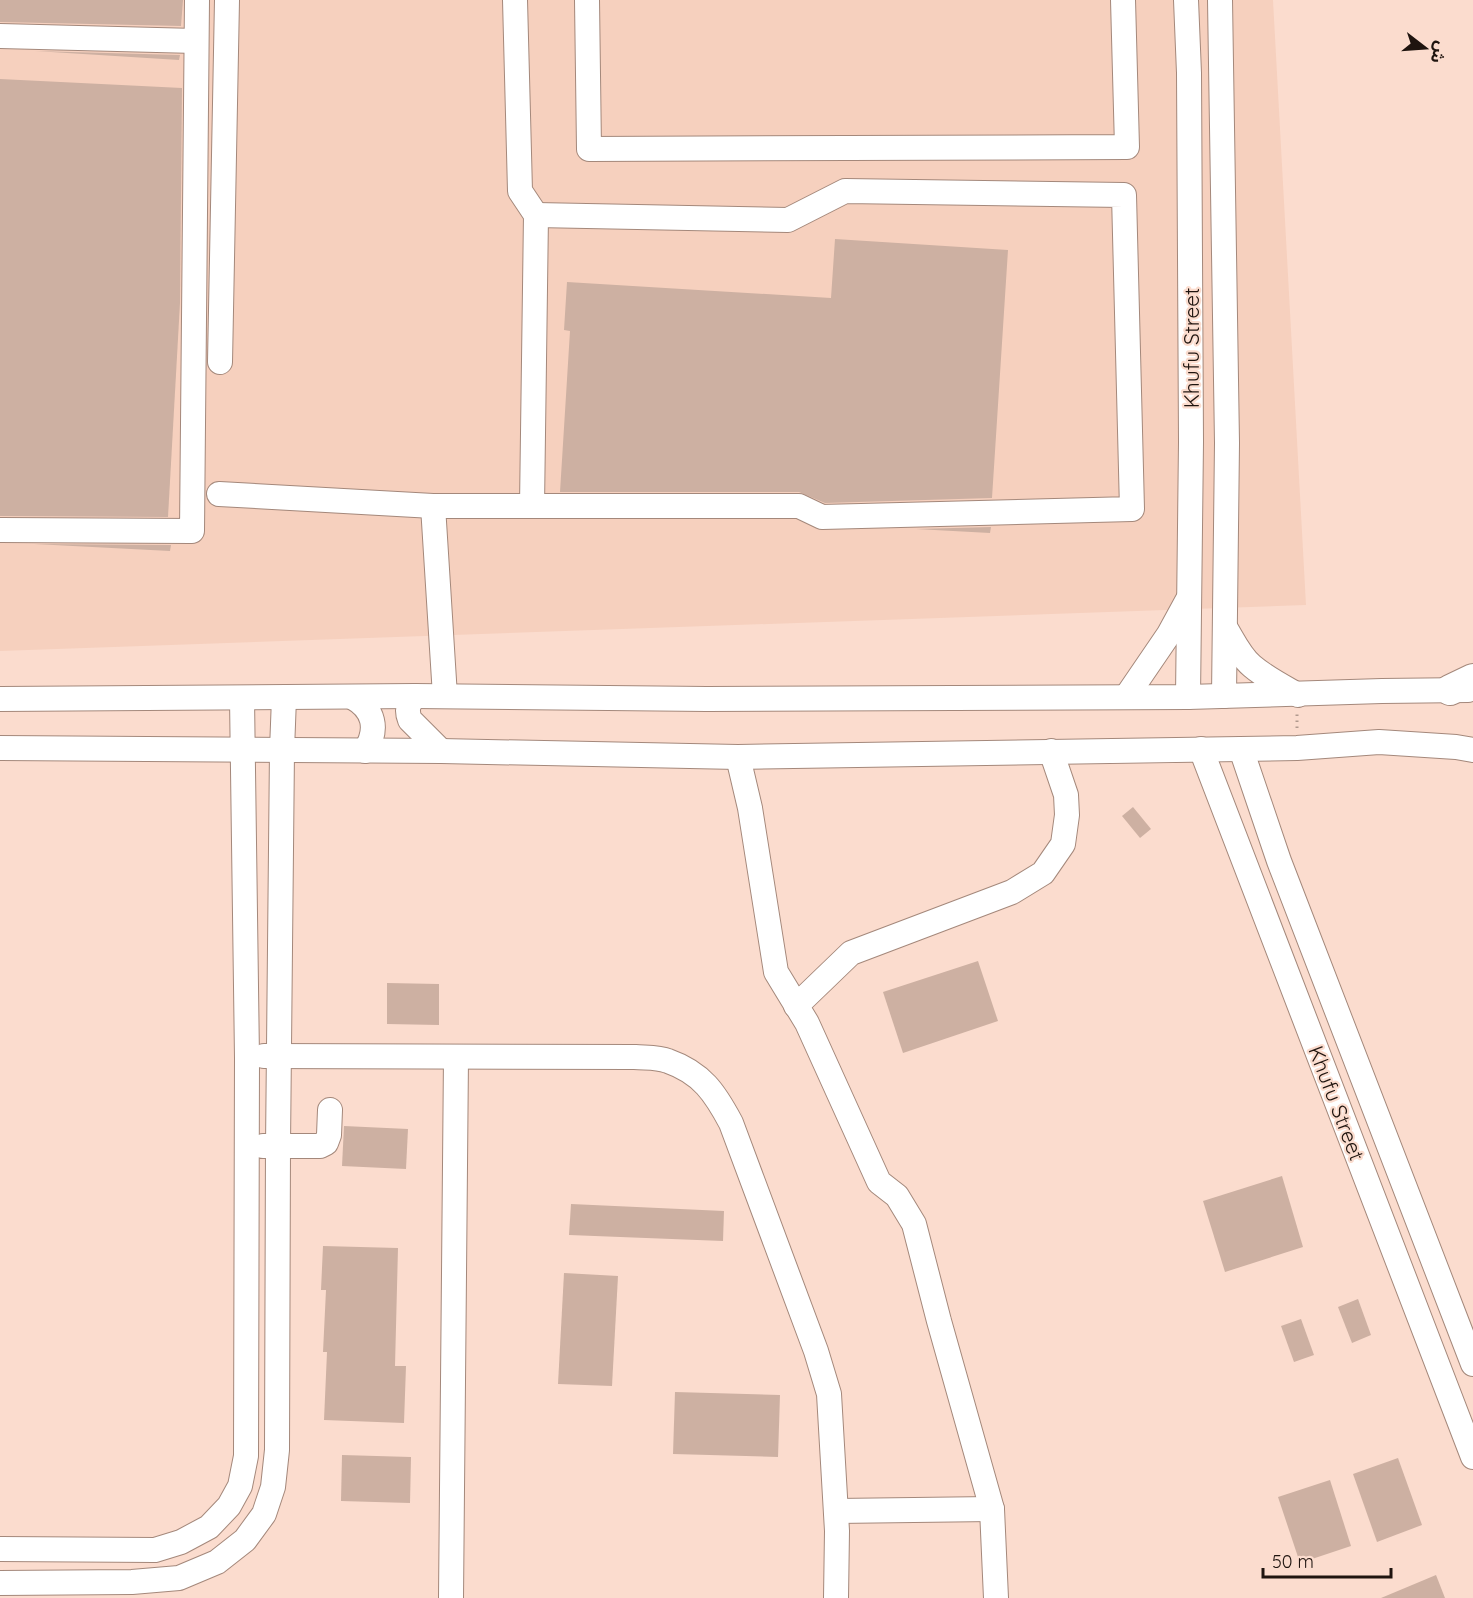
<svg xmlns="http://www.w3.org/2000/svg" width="1473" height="1598" viewBox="0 0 1473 1598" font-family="Quicksand,'Noto Sans Arabic',sans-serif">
<rect width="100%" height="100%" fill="#fbdcce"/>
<path fill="#f6d0be" d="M0,0H1273L1306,605L0,651Z"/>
<g fill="#cdb0a2">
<path d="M0,0H183L181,26L0,22Z"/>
<path d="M35,51L180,55L179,60Z"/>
<path d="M0,79L182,88L180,303L168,517L0,516Z"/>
<path d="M835,239L1008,250L992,498L825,503L799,492H560L570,331L564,330L567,282L831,298Z"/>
<path d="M991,527L990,533L916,529Z"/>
<path d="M34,544L171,545L170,551Z"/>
<path d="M1133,807L1151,829L1140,838L1122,816Z"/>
<path d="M978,961L998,1021L903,1053L883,992Z"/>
<path d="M387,983L439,984V1025L387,1024Z"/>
<path d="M344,1126L408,1129L406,1169L342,1166Z"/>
<path d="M1282,1176L1303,1247L1225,1272L1203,1201Z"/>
<path d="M571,1204L724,1211L723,1241L569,1235Z"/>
<path d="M323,1246L398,1248L395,1366H406L404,1423L324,1420L327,1352H323L326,1290H321Z"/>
<path d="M564,1273L618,1276L612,1386L558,1384Z"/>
<path d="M1358,1299L1371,1335L1352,1343L1338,1307Z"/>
<path d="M1301,1319L1314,1355L1294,1362L1281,1326Z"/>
<path d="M675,1392L780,1395L778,1457L673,1454Z"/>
<path d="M342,1455L411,1457L410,1503L341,1501Z"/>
<path d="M1398,1458L1422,1525L1377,1542L1353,1474Z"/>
<path d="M1330,1480L1351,1546L1300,1563L1278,1497Z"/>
<path d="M1436,1575L1445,1598H1381Z"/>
</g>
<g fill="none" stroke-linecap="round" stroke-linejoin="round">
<g stroke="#a4887b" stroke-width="26">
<g id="minor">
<path d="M515,0L520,191L536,215L532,506"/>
<path d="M587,0L589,149L1127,147L1123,0"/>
<path d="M1186,0L1189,73L1191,442L1188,697"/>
<path d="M1220,0L1227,443L1224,696"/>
<path d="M0,36L196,41"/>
<path d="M220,362L227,0"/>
<path d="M219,494L433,506H799L822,517L1132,509L1124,195L845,191L788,220L536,215"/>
<path d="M433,506L445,696"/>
<path d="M0,530L192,531L197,0"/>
<path d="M1225,627C1233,640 1240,656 1252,666C1266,678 1282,686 1298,695"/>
<path d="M415,696C408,703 406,710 410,720L441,751"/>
<path d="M352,697C374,709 379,729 365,751"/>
<path d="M1126,697L1169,634L1187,601"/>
<path d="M0,699L415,696L707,699L1188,697L1382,691L1468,690"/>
<path d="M0,748L441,751L738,757L1297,748L1379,742L1456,747L1473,750"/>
<path d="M1201,749L1473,1457"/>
<path d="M1241,749L1279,861L1473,1364"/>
<path d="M738,757L750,808L776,972L807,1023L879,1182L897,1196L914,1224L939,1321L992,1509L996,1598"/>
<path d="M796,1006L851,953L1012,892L1043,873L1063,844L1067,815L1066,795L1051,751"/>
<path d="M264,1056L635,1057C645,1058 658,1057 668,1061C702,1073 715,1093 731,1123L816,1351L829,1394L837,1531L836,1598"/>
<path d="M263,1146H320L326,1143L329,1135L330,1110"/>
<path d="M836,1511L992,1509"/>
<path d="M0,1549L155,1550L181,1542L209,1527L229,1506L240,1486L246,1456L247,1058L242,698"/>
<path d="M0,1583L132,1582L179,1578L217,1562L245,1540L264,1514L273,1487L277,1450L278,1146L282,750L284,698"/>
<path d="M451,1598L456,1057"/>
</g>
</g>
<g stroke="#a4887b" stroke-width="32">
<path id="major" d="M1450,690L1473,679"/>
</g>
<path stroke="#b1998e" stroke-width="3" stroke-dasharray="1.5 4.5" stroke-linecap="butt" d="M1297,728V713"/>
<use href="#minor" stroke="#fff" stroke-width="24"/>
<use href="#major" stroke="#fff" stroke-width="30"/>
</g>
<g text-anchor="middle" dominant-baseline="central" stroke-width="4.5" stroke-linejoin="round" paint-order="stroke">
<g font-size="21" fill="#1f140f" stroke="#fbdcce">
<text transform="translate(1191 348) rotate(-90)">Khufu Street</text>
<text transform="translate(1337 1103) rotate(69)">Khufu Street</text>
</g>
</g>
<g transform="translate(1425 48) rotate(107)" stroke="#fbdcce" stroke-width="4.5" paint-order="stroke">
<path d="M0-4.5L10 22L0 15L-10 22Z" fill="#1f140f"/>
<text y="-9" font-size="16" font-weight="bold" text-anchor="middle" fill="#1f140f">ش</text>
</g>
<path d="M1263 1568v9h128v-9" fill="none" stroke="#1f140f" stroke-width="3"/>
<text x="1272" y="1568" font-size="18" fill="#1f140f" stroke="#fbdcce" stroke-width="4.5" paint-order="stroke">50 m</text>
</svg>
